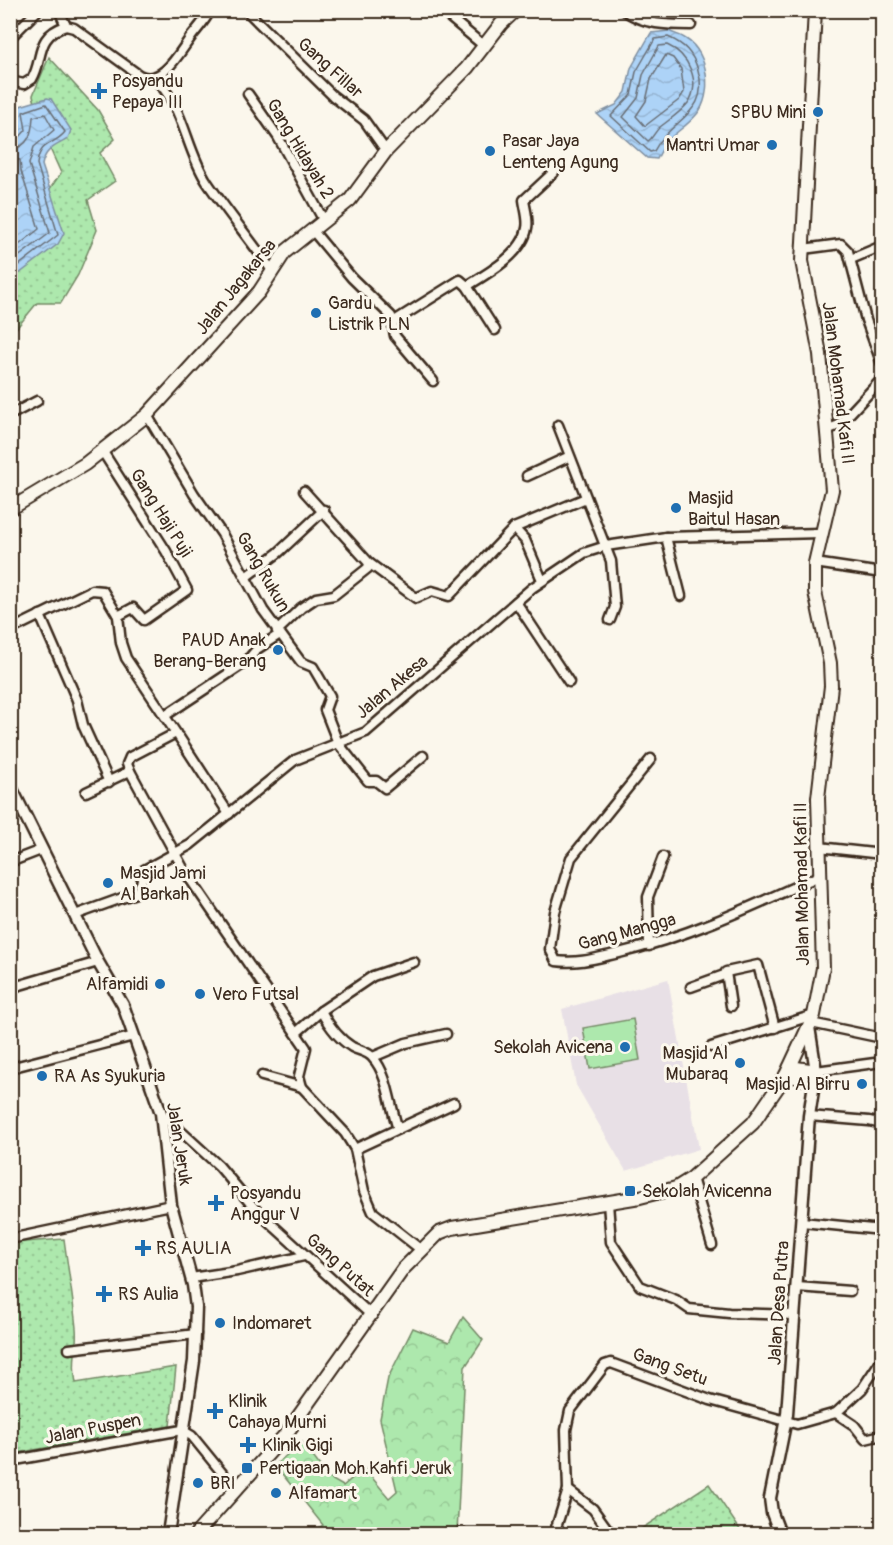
<svg xmlns="http://www.w3.org/2000/svg" width="893" height="1545" viewBox="0 0 893 1545" font-family="Pangolin,sans-serif">
<defs>
<pattern id="grass-dots" width="8" height="8" patternUnits="userSpaceOnUse" patternTransform="scale(1.5)"><rect width="8" height="8" fill="#ade8ad"/><path d="M2 2h.1M6 6h.1" fill="none" stroke="#96c794" stroke-width="1.8" stroke-linecap="round"/></pattern>
<pattern id="forest-crowns" width="20" height="18" patternUnits="userSpaceOnUse" patternTransform="scale(1.5)"><rect width="20" height="18" fill="#ade8ad"/><path d="M2 6a3 3 0 1 1 6 0M12 15a3 3 0 1 1 6 0" fill="none" stroke="#96c794"/></pattern>
<pattern id="water-waves" width="16" height="10" patternUnits="userSpaceOnUse" patternTransform="scale(1.5)"><rect width="16" height="10" fill="#add3f7"/><path d="M0 5q4-4 8 0t8 0" fill="none" stroke="#96b5d3"/></pattern>
</defs>
<rect width="100%" height="100%" fill="#fbf7ec"/>
<filter id="ink" filterUnits="userSpaceOnUse"><feTurbulence type="fractalNoise" baseFrequency=".0167" numOctaves="2"/><feDisplacementMap in="SourceGraphic" scale="12" xChannelSelector="R" yChannelSelector="G"/><feConvolveMatrix kernelMatrix="1 2 1 2 8 2 1 2 1" color-interpolation-filters="sRGB"/></filter>
<g filter="url(#ink)">
<path fill="#e8e0e6" d="M668,979L699,1149L626,1171L576,1085L562,1009Z"/>
<g fill="url(#grass-dots)" stroke="#748966" stroke-width="1.5">
<path d="M49,57L98,110L115,139L100,153L115,181L88,200L97,230L78,275L61,303H37L11,335V217L45,196L61,173L42,131L33,95Z"/>
<path d="M64,1239C68,1269 73,1298 76,1328C78,1349 71,1361 76,1383L176,1367L170,1426L11,1454V1243Z"/>
<path d="M709,1484L743,1534H635V1533Z"/>
</g>
<path fill="url(#forest-crowns)" stroke="#748966" stroke-width="1.5" d="M463,1317L483,1340L465,1367L457,1534H310L323,1525L275,1465L302,1442L329,1478L343,1486L364,1468L389,1498L397,1491L380,1419L388,1378L413,1328L449,1342Z"/>
<path fill="#ade8ad" stroke="#748966" stroke-width="1.5" d="M633,1019L640,1060L590,1069L583,1028Z"/>
<g fill="url(#water-waves)" stroke="#7f8fa0" stroke-width="1.5">
<path d="M669,31C674,34 681,35 686,39C709,53 713,95 697,114C680,134 670,131 657,159L647,158L597,114L616,105L626,92L631,68L651,33Z"/>
<path d="M47,98L51,99L71,130L68,139C55,146 45,149 42,165L64,233L58,244L11,280V137L20,127L15,112L20,106Z"/>
</g>
<g fill="none" stroke-linecap="round" stroke-linejoin="round">
<g stroke="#696e75" stroke-width="1.5">
<path d="M668,37C684,44 693,53 698,70C711,114 671,118 654,151L650,152L611,116L631,95L636,72L655,39Z"/>
<path d="M667,45C688,54 702,82 688,103C681,112 669,120 660,127C655,131 653,138 648,141L623,117L638,98L643,75L659,46Z"/>
<path d="M666,55L673,58L681,69L684,92L679,100L645,126L636,116L646,101L651,79Z"/>
<path d="M10,142L17,140L26,130L23,112L46,104L65,132C54,146 40,140 37,164L58,235L10,272"/>
<path d="M10,149C30,148 32,131 33,117L45,114L54,130L34,147L29,164L50,233L10,263"/>
<path d="M10,158L20,160L21,171L39,229L10,252"/>
</g>
<g stroke="#3b2a1e" stroke-width="13">
<g id="minor">
<path d="M59,10L66,26"/>
<path d="M251,10L248,12L333,96L364,120L386,151"/>
<path d="M441,10L484,46"/>
<path d="M624,10C644,25 667,25 691,25"/>
<path d="M10,38L38,10"/>
<path d="M153,77C184,104 185,148 207,182C228,213 252,242 273,272"/>
<path d="M10,81L24,84L32,79C44,60 34,36 66,26L74,28L139,75C162,87 179,53 191,37C197,29 206,20 210,10"/>
<path d="M248,94L278,137L324,221"/>
<path d="M313,231L352,278L391,316L395,336L433,381"/>
<path d="M803,249L841,244L848,251L866,320L882,364"/>
<path d="M851,259L882,246"/>
<path d="M467,286L495,330"/>
<path d="M393,322L460,280L467,286C487,274 523,254 527,228C529,220 525,208 524,200L554,172"/>
<path d="M10,415L37,401"/>
<path d="M147,415L194,494L222,534L263,610L301,662L313,667L330,696L325,710L338,743L368,781H376L385,788L423,756"/>
<path d="M558,425L611,561L615,607L610,620"/>
<path d="M829,429L839,425L882,379"/>
<path d="M103,452L166,551L187,590L144,620L133,608L118,616"/>
<path d="M527,476L568,457"/>
<path d="M514,528L586,498"/>
<path d="M666,537L681,596"/>
<path d="M369,563L416,598L432,591L449,596L514,528L525,540L542,580"/>
<path d="M815,563L882,573"/>
<path d="M247,576L278,553L324,510"/>
<path d="M516,602L569,682"/>
<path d="M40,615L77,700L83,725L109,782"/>
<path d="M10,630L92,590L103,591L118,616L121,643L126,658L176,733L130,757L127,764L130,771L86,792"/>
<path d="M277,631L301,608L316,598L334,595L368,568L369,563L304,491"/>
<path d="M166,715L246,662L257,649L280,634"/>
<path d="M179,737L229,814"/>
<path d="M651,759L571,858L555,912L550,949L556,961C579,964 597,958 619,953C690,936 755,905 821,875"/>
<path d="M130,771L184,870L306,1048L299,1076L302,1087L345,1133L355,1149L364,1191L373,1212L420,1249"/>
<path d="M819,847L882,854"/>
<path d="M10,862L41,850"/>
<path d="M75,915L136,893L140,888L144,870L190,845L295,760L366,732L532,588L584,553L606,546L666,537L820,533"/>
<path d="M649,946L648,897L663,857"/>
<path d="M691,987L724,975"/>
<path d="M10,988L98,962"/>
<path d="M731,1006L726,972L758,965L775,1028"/>
<path d="M321,1011C328,1024 339,1039 352,1047C359,1051 368,1051 373,1058C388,1074 390,1107 398,1129"/>
<path d="M811,1023L882,1038"/>
<path d="M296,1033L321,1011L373,976L414,962"/>
<path d="M711,1047L814,1015"/>
<path d="M373,1057L406,1043L446,1034"/>
<path d="M10,1068L134,1036"/>
<path d="M816,1071L882,1062"/>
<path d="M262,1076L302,1087"/>
<path d="M161,1113L219,1166L256,1210L371,1315"/>
<path d="M809,1116L869,1121L882,1124"/>
<path d="M355,1149L454,1103"/>
<path d="M692,1178L712,1245"/>
<path d="M608,1203L611,1242L640,1286L676,1300L689,1309L729,1313L795,1315"/>
<path d="M802,1222L882,1230"/>
<path d="M10,1239L171,1205"/>
<path d="M191,1278L237,1271L304,1256"/>
<path d="M797,1287L850,1291"/>
<path d="M69,1349L196,1334"/>
<path d="M836,1413L854,1425L865,1439L882,1435"/>
<path d="M10,1461L182,1430L192,1436L236,1490"/>
<path d="M568,1490L593,1509L611,1534"/>
<path d="M554,1534L568,1490L566,1430L570,1411L605,1365L611,1363L710,1400L797,1424L836,1413L862,1389L882,1359"/>
</g>
</g>
<g stroke="#3b2a1e" stroke-width="15">
<g id="tertiary">
<path d="M10,785L98,962L123,1005L161,1113L171,1205L193,1285L196,1307L194,1361L168,1534"/>
<path d="M780,1534L772,1513L770,1498L787,1414L809,1116L816,1071L809,1027"/>
</g>
</g>
<g stroke="#3b2a1e" stroke-width="16">
<g id="secondary">
<path d="M10,509L85,464L147,415L259,292L285,252L350,200L386,151L467,68L501,24L516,10"/>
<path d="M790,1067L816,1071"/>
<path d="M786,1075L815,1081"/>
<path d="M196,1534L286,1434L403,1269L439,1233L452,1228L640,1197L676,1188L692,1178L753,1123L786,1075L814,1015L823,968L818,798L831,686L830,663L815,592V563L832,490L820,354L802,261L815,10"/>
</g>
</g>
<use href="#minor" stroke="#fbf7ec" stroke-width="8"/>
<use href="#tertiary" stroke="#fbf7ec" stroke-width="10"/>
<use href="#secondary" stroke="#fbf7ec" stroke-width="12"/>
</g>
</g>
<g fill="#1f6fb2" stroke="#fbf7ec" stroke-width="2">
<path d="M96 82h6v6h6v6h-6v6h-6v-6h-6v-6h6z"/>
<circle cx="818" cy="112" r="6"/>
<circle cx="772" cy="145" r="6"/>
<circle cx="490" cy="151" r="6"/>
<circle cx="316" cy="313" r="6"/>
<circle cx="676" cy="508" r="6"/>
<circle cx="278" cy="650" r="6"/>
<circle cx="108" cy="883" r="6"/>
<circle cx="160" cy="984" r="6"/>
<circle cx="200" cy="994" r="6"/>
<circle cx="625" cy="1047" r="6"/>
<circle cx="740" cy="1063" r="6"/>
<circle cx="42" cy="1076" r="6"/>
<circle cx="862" cy="1084" r="6"/>
<rect x="624" y="1185" width="12" height="12" rx="3"/>
<path d="M213 1194h6v6h6v6h-6v6h-6v-6h-6v-6h6z"/>
<path d="M140 1239h6v6h6v6h-6v6h-6v-6h-6v-6h6z"/>
<path d="M101 1285h6v6h6v6h-6v6h-6v-6h-6v-6h6z"/>
<circle cx="220" cy="1323" r="6"/>
<path d="M212 1402h6v6h6v6h-6v6h-6v-6h-6v-6h6z"/>
<path d="M245 1436h6v6h6v6h-6v6h-6v-6h-6v-6h6z"/>
<rect x="241" y="1462" width="12" height="12" rx="3"/>
<circle cx="198" cy="1483" r="6"/>
<circle cx="276" cy="1493" r="6"/>
</g>
<g text-anchor="middle" dominant-baseline="central" stroke-width="6" stroke-linejoin="round" paint-order="stroke">
<g font-size="18" fill="#3b2a1e" stroke="#fbf7ec">
<text transform="translate(330 68) rotate(42)">Gang Fillar</text>
<text transform="translate(300 149) rotate(59)">Gang Hidayah 2</text>
<text transform="translate(236 287) rotate(-51)">Jalan Jagakarsa</text>
<text transform="translate(838 383) rotate(83)">Jalan Mohamad Kafi II</text>
<text transform="translate(161 513) rotate(58)">Gang Haji Puji</text>
<text transform="translate(263 572) rotate(60)">Gang Rukun</text>
<text transform="translate(392 687) rotate(-40)">Jalan Akesa</text>
<text transform="translate(802 884) rotate(-91)">Jalan Mohamad Kafi II</text>
<text transform="translate(627 932) rotate(-15)">Gang Mangga</text>
<text transform="translate(179 1144) rotate(81)">Jalan Jeruk</text>
<text transform="translate(340 1265) rotate(42)">Gang Putat</text>
<text transform="translate(779 1303) rotate(-86)">Jalan Desa Putra</text>
<text transform="translate(670 1367) rotate(20)">Gang Setu</text>
<text transform="translate(93 1429) rotate(-11)">Jalan Puspen</text>
</g>
<g font-size="18" fill="#3b2a1e" stroke="#fbf7ec" text-anchor="start">
<text x="112" y="81">Posyandu<tspan x="112" dy="21">Pepaya III</tspan></text>
<text x="806" y="112" text-anchor="end">SPBU Mini</text>
<text x="502" y="141">Pasar Jaya<tspan x="502" dy="21">Lenteng Agung</tspan></text>
<text x="760" y="145" text-anchor="end">Mantri Umar</text>
<text x="328" y="303">Gardu<tspan x="328" dy="21">Listrik PLN</tspan></text>
<text x="688" y="498">Masjid<tspan x="688" dy="21">Baitul Hasan</tspan></text>
<text x="266" y="640" text-anchor="end">PAUD Anak<tspan x="266" dy="21">Berang-Berang</tspan></text>
<text x="120" y="873">Masjid Jami<tspan x="120" dy="21">Al Barkah</tspan></text>
<text x="148" y="984" text-anchor="end">Alfamidi</text>
<text x="212" y="994">Vero Futsal</text>
<text x="613" y="1047" text-anchor="end">Sekolah Avicena</text>
<text x="728" y="1053" text-anchor="end">Masjid Al<tspan x="728" dy="21">Mubaraq</tspan></text>
<text x="54" y="1076">RA As Syukuria</text>
<text x="850" y="1084" text-anchor="end">Masjid Al Birru</text>
<text x="642" y="1191">Sekolah Avicenna</text>
<text x="230" y="1193">Posyandu<tspan x="230" dy="21">Anggur V</tspan></text>
<text x="156" y="1248">RS AULIA</text>
<text x="118" y="1294">RS Aulia</text>
<text x="232" y="1323">Indomaret</text>
<text x="228" y="1401">Klinik<tspan x="228" dy="21">Cahaya Murni</tspan></text>
<text x="262" y="1445">Klinik Gigi</text>
<text x="259" y="1468">Pertigaan Moh.Kahfi Jeruk</text>
<text x="210" y="1483">BRI</text>
<text x="288" y="1493">Alfamart</text>
</g>
</g>
<rect width="893" height="1545" fill="none" stroke="#fbf7ec" stroke-width="36"/>
<rect x="18" y="18" width="857" height="1509" fill="none" stroke="#3b2a1e" stroke-width="2" filter="url(#ink)"/>
</svg>
